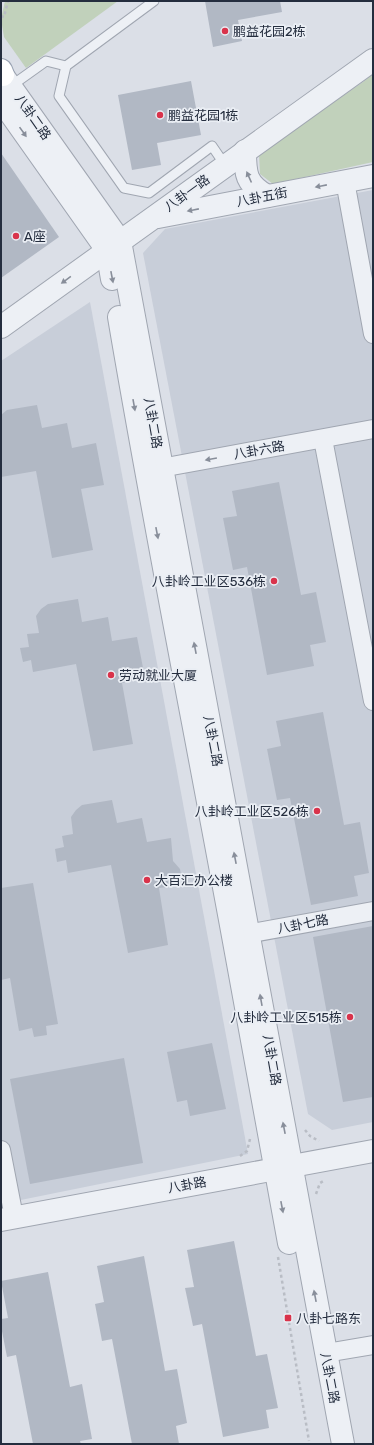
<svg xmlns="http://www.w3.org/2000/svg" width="374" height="1445" viewBox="0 0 374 1445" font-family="Rubik,'Noto Sans SC',sans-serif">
<rect width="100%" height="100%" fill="#dbdfe7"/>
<g fill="#c8ced9">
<path d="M373,190V1122L332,1130L308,1114L143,253L165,229Z"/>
<path d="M90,302L248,1154L1,1204V361Z"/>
</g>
<g fill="#c1d1bb">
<path d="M5,1H118L26,68L4,37L1,19Z"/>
<path d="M373,74V162L273,184L260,174L259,154L363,82Z"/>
</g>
<g fill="#b1b8c4">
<path d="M205,1H280L282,12L238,20L242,41L213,47Z"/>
<path d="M191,81L201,135L157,143L161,165L132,170L118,95Z"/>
<path d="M1,153L59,237L1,278Z"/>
<path d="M37,405L42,428L67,423L72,448L96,443L104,485L81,489L93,550L52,558L36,471L1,477V415L7,410Z"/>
<path d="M279,482L301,595L316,592L326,642L310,645L314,666L267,675L247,567L233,570L223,518L237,516L232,491Z"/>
<path d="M78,599L82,622L108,617L112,641L137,637L145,678L122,683L133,744L93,751L76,664L33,672L31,660L23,662L20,648L29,647L27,634L39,633L36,616L41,609L48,604Z"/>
<path d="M323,712L344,825L360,822L369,873L354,876L358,896L311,905L290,798L277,800L267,749L281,746L276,721Z"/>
<path d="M112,800L117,823L142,818L147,842L171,838L173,861L180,869L181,875L179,881L175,886L159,888L168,945L128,953L111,865L68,873L66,860L57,862L55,849L64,847L62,836L73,834L71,817L76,810L82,805Z"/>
<path d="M33,883L58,1024L46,1026L47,1035L34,1037L32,1028L19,1031L10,978L1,980V888Z"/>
<path d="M373,926V1097L343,1102L313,937Z"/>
<path d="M212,1043L226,1109L190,1116L187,1100L177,1102L167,1052Z"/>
<path d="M124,1058L143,1163L30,1184L10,1079Z"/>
<path d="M234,1241L256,1356L267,1354L278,1408L266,1410L269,1428L223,1437L202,1324L193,1326L185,1288L194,1287L187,1250Z"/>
<path d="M144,1256L165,1371L177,1369L187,1423L176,1426L179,1444H132L112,1339L102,1341L95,1304L104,1302L97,1266Z"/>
<path d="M48,1272L70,1387L82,1384L92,1439L80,1441L81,1444H33L16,1355L7,1357L1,1326V1319L8,1318L1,1281Z"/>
</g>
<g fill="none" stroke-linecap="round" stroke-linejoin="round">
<g stroke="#a0a6b1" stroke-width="11">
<g id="service">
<path d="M154,1L66,66L59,96L124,188L149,193L212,146L225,165"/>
<path d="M11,86L46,61L66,66"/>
</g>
</g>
<g stroke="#a0a6b1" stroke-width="20">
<g id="minor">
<path d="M345,181L373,334"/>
<path d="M323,439L373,701"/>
<path d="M150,470L373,429"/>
<path d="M236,936L373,911"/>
<path d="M1,1150L14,1217"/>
<path d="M326,1353L373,1345"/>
</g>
</g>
<g stroke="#a0a6b1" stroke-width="24">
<g id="tertiary">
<path d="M1,73L120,241L343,1444"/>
<path d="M1,100L107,250L112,279"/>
<path d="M245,151C245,174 246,184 267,196"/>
<path d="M158,217L373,176"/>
<path d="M119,317C154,524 195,729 233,936C252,1038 270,1141 289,1243"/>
<path d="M1,327L373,60"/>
<path d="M1,1220L373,1151"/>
</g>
</g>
<g stroke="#99a3b3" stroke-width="24">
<path id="primary" d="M1,70L3,75"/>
</g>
<g stroke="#b9bdc5" stroke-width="2.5" stroke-dasharray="3 3" stroke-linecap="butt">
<path d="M1,16L4,17L8,1"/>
<path d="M305,1130L310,1136L319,1141"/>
<path d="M240,1156L247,1151L250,1139"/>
<path d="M316,1194L320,1183L325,1180"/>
<path d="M278,1257L309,1441"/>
</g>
<use href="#service" stroke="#edf0f5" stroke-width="9"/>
<use href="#minor" stroke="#edf0f5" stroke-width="18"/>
<use href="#tertiary" stroke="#edf0f5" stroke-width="22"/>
<use href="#primary" stroke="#fff" stroke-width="22"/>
</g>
<defs><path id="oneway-solid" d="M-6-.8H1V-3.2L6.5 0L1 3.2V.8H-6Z"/></defs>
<g fill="#888e9a">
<use href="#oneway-solid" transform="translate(23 132) rotate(55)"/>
<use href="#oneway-solid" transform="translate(249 177) rotate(-114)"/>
<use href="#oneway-solid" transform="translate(321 186) rotate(169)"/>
<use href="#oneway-solid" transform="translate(193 210) rotate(169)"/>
<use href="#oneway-solid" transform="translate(112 277) rotate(79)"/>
<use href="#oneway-solid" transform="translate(66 280) rotate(144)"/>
<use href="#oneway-solid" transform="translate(134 405) rotate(80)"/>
<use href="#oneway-solid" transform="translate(211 459) rotate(170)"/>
<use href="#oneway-solid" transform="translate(157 533) rotate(79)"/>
<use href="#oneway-solid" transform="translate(195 648) rotate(-101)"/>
<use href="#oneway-solid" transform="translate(235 858) rotate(-101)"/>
<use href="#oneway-solid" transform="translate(261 1000) rotate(-100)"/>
<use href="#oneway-solid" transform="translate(284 1128) rotate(-101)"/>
<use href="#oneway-solid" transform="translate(282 1207) rotate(79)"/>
<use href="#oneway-solid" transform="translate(315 1296) rotate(-101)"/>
</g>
<g fill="#d9334b" stroke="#eaeef4" stroke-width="1.5">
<circle cx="225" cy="31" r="4"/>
<circle cx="160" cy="115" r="4"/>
<circle cx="16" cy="236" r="4"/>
<circle cx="274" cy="581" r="4"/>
<circle cx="111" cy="675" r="4"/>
<circle cx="317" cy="811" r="4"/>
<circle cx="147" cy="880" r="4"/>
<circle cx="350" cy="1017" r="4"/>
<rect x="284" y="1314" width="8" height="8" rx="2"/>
</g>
<g text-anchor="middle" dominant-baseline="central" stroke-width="3.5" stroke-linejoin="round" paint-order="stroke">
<g font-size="13" fill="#242d3e" stroke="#eaeef4" text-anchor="start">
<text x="233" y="31">鹏益花园2栋</text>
<text x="168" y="115">鹏益花园1栋</text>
<text x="24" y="236">A座</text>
<text x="266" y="581" text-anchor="end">八卦岭工业区536栋</text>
<text x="119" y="675">劳动就业大厦</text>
<text x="309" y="811" text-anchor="end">八卦岭工业区526栋</text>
<text x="155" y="880">大百汇办公楼</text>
<text x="342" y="1017" text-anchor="end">八卦岭工业区515栋</text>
<text x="296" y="1318">八卦七路东</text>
</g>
<g font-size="13" fill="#242d3e" stroke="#eaeef4">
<text transform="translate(33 117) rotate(55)">八卦二路</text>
<text transform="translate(187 193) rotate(-36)">八卦一路</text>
<text transform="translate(262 197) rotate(-11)">八卦五街</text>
<text transform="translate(153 423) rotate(80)">八卦二路</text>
<text transform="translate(259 450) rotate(-10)">八卦六路</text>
<text transform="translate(213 741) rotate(79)">八卦二路</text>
<text transform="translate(303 924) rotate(-11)">八卦七路</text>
<text transform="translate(272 1060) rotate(80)">八卦二路</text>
<text transform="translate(187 1185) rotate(-10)">八卦路</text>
<text transform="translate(330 1378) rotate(79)">八卦二路</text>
</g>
</g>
<rect width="374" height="1445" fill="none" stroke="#242d3e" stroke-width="4"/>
</svg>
